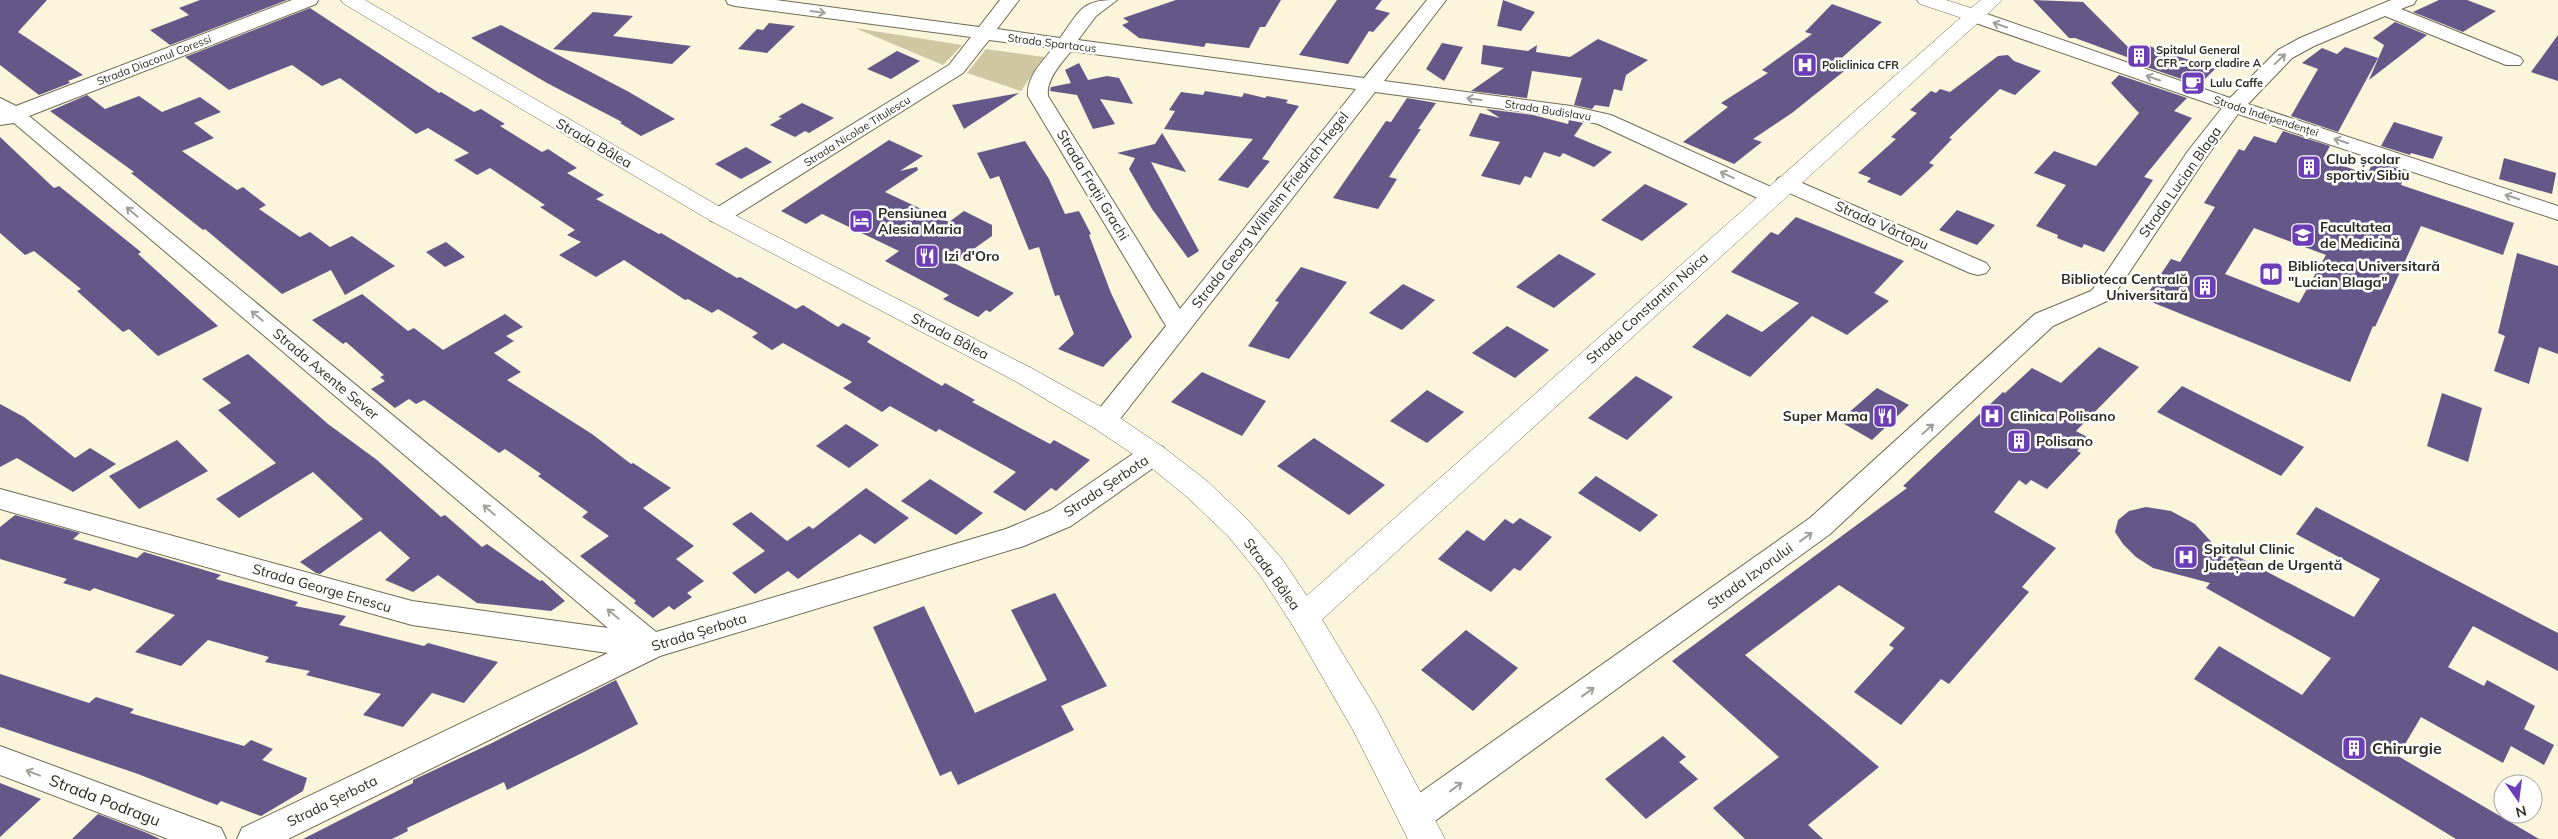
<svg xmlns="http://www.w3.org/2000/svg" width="2558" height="839" viewBox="0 0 2558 839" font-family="Mulish,sans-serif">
<rect width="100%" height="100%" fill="#fbf5db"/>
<g fill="#cfc7a2">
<path d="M855,28L962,45L943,65Z"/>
<path d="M986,49L1044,57L1021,91L967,73Z"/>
</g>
<g fill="#655787" fill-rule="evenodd">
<path d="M0,0H47L18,32L83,75L68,81L70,83L39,95L0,65Z"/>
<path d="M200,0H287L170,45L150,30L189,15L179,8Z"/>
<path d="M1176,0H1281L1265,27H1260L1249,48L1206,43L1204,47L1139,38L1122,25L1129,22L1123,18Z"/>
<path d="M1337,0H1382L1375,9L1390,13L1373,32L1369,31L1348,64L1299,55Z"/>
<path d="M1503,0L1535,12L1521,31L1497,26Z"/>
<path d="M2033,0L2083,2L2138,57L2149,46L2215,69L2199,85L2132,62L2135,60L2075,38H2069Z"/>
<path d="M2439,0H2467L2496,11L2463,32L2413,12Z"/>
<path d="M1832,4L1882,22L1836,63L1848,68L1792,113L1753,139L1762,142L1734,164L1683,142L1728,107L1721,103L1768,73L1762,70L1812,34L1805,32Z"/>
<path d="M310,8L439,93L441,92L474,112L481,109L505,124L500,126L542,152L548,149L577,168L567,173L604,195L596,199L659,234L661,233L737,278L740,277L796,309L803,305L838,327L843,323L871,338L867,342L942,386L945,383L975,400L972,402L1050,444L1054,440L1090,460L1056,491L1051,488L1025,511L993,492L1016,472L939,429L936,432L890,406L882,412L843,388L852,382L783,343L772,350L752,337L758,333L718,309L712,313L688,299L685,300L624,260L596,277L559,255L581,242L567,235L575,230L540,207L545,205L490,168L477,175L454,160L469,153L428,128L416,134L340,78L322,86L292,65L229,90L185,57Z"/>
<path d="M593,12L633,16L613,36L691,46L672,64L553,49Z"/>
<path d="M2395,22L2427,35L2369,80L2384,45L2373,38Z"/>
<path d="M769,23L795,26L767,53L738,49L757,29L763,30Z"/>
<path d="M501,25L629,92L675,119L641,136L620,123L622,122L547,83L471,38Z"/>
<path d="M2558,35V81L2531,72Z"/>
<path d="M1598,39L1648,60L1626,75L1622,91L1614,89L1609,107L1595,105L1592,109L1574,105L1582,78L1532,71L1527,98L1471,91L1504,68L1481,64L1483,45L1528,51L1537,45L1536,52L1570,57Z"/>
<path d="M1442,43L1463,47L1444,81L1426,69Z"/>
<path d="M2345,47L2378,58L2338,132L2291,116L2318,69L2302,63L2322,48L2337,54Z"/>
<path d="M897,51L920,61L891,79L867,69Z"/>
<path d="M2008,55L2014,61L2041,71L2015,95L2000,89L1949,138L1952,139L1929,163L1934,165L1901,196L1867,182L1871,178L1858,173L1896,139L1891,137L1917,113L1910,110L1931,91L1936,93L1940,89L1950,92L1998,56Z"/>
<path d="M1079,63L1088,80L1107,76L1119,78L1133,104L1100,99L1115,124L1093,129L1077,95L1050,91L1051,87L1071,83L1065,70Z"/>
<path d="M2119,75L2187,98L2174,111L2192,118L2144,177L2153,180L2104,252L2084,244L2082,248L2057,238L2058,235L2036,226L2066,185L2034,173L2054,151L2096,166L2139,113L2111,83Z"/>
<path d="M1205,91L1242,97L1244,93L1265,98L1267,96L1288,100L1286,103L1299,106L1262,159L1270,161L1248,188L1218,180L1253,139L1164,129L1175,111L1169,110L1181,92L1203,95Z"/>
<path d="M1019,93L964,129L952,105Z"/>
<path d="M87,95L105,109L139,96L162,112L200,97L221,112L194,123L214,138L182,151L237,190L243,187L266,205L259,209L300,237L310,232L330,247L352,236L395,266L345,295L331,270L282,294L205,229L203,230L131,173L134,172L50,111Z"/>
<path d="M1407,98L1436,103L1418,129H1421L1389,177L1397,179L1378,209L1333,198L1386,121L1391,122Z"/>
<path d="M802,103L834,118L809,133L805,131L795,137L770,125L782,118L778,117Z"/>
<path d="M1486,109L1533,115L1568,124L1569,120L1583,123L1574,136L1612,152L1594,167L1563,153L1560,157L1544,152L1531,178L1525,176L1520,185L1481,176L1500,142L1469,136L1480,113L1500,118Z"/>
<path d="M2394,122L2443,137L2433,159L2411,153L2410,155L2381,146Z"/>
<path d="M2283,131L2330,146L2323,159L2367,174L2374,161L2405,171L2401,185L2514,223L2503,255L2421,226L2375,327L2373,326L2350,382L2144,299L2171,259L2180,262L2215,207L2204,203L2239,149L2244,151L2254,136L2276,143ZM2254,228L2326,255L2299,303L2225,274Z"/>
<path d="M1162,133L1186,172L1151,162L1199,251L1188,258L1152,209L1129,169L1135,158L1117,153L1155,144Z"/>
<path d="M0,137L54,188L59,186L141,252L138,254L218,326L158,356L129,329L123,332L77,291L81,289L34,251L25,255L0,233Z"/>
<path d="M889,140L923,156L900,171L917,167L918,170L885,192L949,222L964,211L992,225V236L954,263L1014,293L990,312L986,310L978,317L943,299L949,295L885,261L899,251L822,214L806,224L781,211Z"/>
<path d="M1025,141L1049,179L1065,214L1079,211L1091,234L1089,235L1111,293L1132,337L1103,367L1058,349L1074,334L1059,295L1055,296L1039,247L1029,250L999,176L990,179L977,153Z"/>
<path d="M746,147L772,162L741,179L715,164Z"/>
<path d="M2504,158L2556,173L2552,194L2499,179Z"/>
<path d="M1645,184L1688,204L1642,241L1601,220Z"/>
<path d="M1957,210L1995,225L1977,245L1939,230Z"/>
<path d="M1796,217L1904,261L1874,293L1889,301L1847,335L1812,316L1750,377L1692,347L1727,314L1762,332L1799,303L1731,272L1771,232L1778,235Z"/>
<path d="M446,242L465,257L445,267L426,252Z"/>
<path d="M2517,253L2558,266V354L2539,347L2529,384L2494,371L2505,336L2498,333Z"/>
<path d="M1559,254L1596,274L1554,308L1516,287Z"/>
<path d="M1301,267L1347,282L1289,359L1248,346L1279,302L1275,301Z"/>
<path d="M1403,284L1435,300L1402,330L1369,313Z"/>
<path d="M362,294L408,331L414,328L443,350L505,314L523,327L506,336L514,341L494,353L521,372L507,380L592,434L631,464L633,463L671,488L643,508L694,546L676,559L704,581L687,593L692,597L674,610L669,606L653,618L634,603L636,601L580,556L609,536L582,517L588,512L538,476L541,474L505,449L499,453L424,400L416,404L409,399L395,408L371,389L385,381L380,377L384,375L346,342L343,344L312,320Z"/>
<path d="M1507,326L1549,350L1515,378L1472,353Z"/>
<path d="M2099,347L2139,367L2076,431L2089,438L2077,451L2081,453L2047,489L2031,480L2026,485L2019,480L1994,512L2056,548L2022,587L2029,592L1949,684L1941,679L1901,725L1854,692L1894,648L1889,645L1905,628L1839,585L1745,655L1879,767L1808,825L1823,839H1745L1713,808L1779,757L1672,661L1907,488L1903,486L2003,392L2005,393L2032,368L2061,383Z"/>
<path d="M248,354L328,424L377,460L441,517L445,515L482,547L487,544L540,581L542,580L565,601L551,611L477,603L438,575L413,592L385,580L410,558L380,531L320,574L316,573L300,562L363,519L313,472L239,518L216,499L276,463L218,410L231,403L202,379Z"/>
<path d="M1202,372L1266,401L1242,436L1171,402Z"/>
<path d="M1636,376L1673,397L1627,440L1588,418Z"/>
<path d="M2182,386L2304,447L2281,476L2157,412Z"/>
<path d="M1877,388L1909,405L1872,440L1839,421Z"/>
<path d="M1427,390L1464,412L1427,443L1390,421Z"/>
<path d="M2442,393L2482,408L2468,462L2427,446Z"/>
<path d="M0,404L24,417L75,458L90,448L116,464L73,492L17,458L0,467Z"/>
<path d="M846,424L879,445L849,468L816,446Z"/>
<path d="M1314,438L1385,485L1349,515L1277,466Z"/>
<path d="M177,440L208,471L139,509L109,476Z"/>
<path d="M1596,476L1658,515L1640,532L1578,493Z"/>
<path d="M930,479L983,513L956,535L901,501Z"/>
<path d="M866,488L909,518L875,544L860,534L798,579L788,571L755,594L732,573L765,551L732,524L751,512L787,541L809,526L813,529Z"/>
<path d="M2146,507L2171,511L2195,524L2228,560L2233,554L2354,617L2380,579L2296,534L2316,507L2558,633V671L2473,626L2448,667L2484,686L2487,680L2535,706L2524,729L2554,745L2544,765L2511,746L2503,763L2421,717L2398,756L2539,839H2456L2194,679L2219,646L2302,695L2331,658L2206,588L2210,583L2153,568L2136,557L2123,544L2115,532L2118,520L2129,511Z"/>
<path d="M15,515L80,533L73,539L137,558L144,552L221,575L216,579L298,602L295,606L346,616L339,625L424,646L428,643L498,662L464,703L432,693L403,727L363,715L381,694L306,675L310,671L265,662L269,657L208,640L181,666L135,652L175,615L94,588L90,591L63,583L67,579L0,559V527Z"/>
<path d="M1520,518L1552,537L1520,571L1514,568L1491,592L1438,559L1467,530L1484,541L1505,519L1513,524Z"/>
<path d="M1055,593L1107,686L1061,706L1074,730L958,785L951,771L940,776L873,627L924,606L975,713L1047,680L1011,610Z"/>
<path d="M1466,630L1518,668L1473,711L1421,670Z"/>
<path d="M0,674L89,703L96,697L134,709L130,713L244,746L251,740L273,749L262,760L307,778L303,791L261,816L221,801L217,805L138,774L0,727Z"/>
<path d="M616,680L638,724L582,753L507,790L504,782L407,828L408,831L392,839H303L413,783V780L490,744Z"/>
<path d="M1663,736L1686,757L1679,762L1698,779L1646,819L1605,779Z"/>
<path d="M0,783L41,799L0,837Z"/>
<path d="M98,814L147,833L160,839H72Z"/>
</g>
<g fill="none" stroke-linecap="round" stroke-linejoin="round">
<g stroke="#6f6a53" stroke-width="2">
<g id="minor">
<path d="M292,0H318L316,4L29,116L656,632L1006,529L1051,510L1143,447L1153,444L1163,447L1166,454L1163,461L1071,526L1024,546L660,656L288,839H237L242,828L608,653L412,625L0,509V489L412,601L608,628L14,123L0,125V98L16,106Z"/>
<path d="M726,0H776L979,27L1000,0H1019L997,29L1060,38C1081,10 1080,0 1117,0L1096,16L1078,40L1364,78L1427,0H1446L1384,81L1571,106L1611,115L1780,191L1783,196L1780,201L1772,203L1764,201L1598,124L1571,118L1375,92L1113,428L1104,430L1095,428L1091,421L1095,414L1166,326L1028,96C1026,78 1042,62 1053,48L989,40L963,73L727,221L719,223L711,221L708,216L711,211L949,65L971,37L735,6L728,4ZM1071,51L1356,89L1180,309L1048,96C1046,79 1061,64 1071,51Z"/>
<path d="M2391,0H2416L2414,4L2401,9L2520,57L2523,61L2520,65H2506L2385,16L2314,46L2292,58L2248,104L2558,206V220L2238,114L2205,159L2118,289L2107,301L2053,326L1830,534L1428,826L1416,830L1404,826L1399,815L1404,804L1810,518L2035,314L2091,291L2102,279L2188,151L2222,108L1967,20L1965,16L1967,12H1981L2230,98L2278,50L2300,38Z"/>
<path d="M1786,176L1986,263L1990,268L1986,273L1978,275L1970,273L1778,188L1775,183L1778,178Z"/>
<path d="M0,746L221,828L226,839H168L0,775Z"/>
</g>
</g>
<g stroke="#6f6a53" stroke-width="1">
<path id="tertiary" d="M1974,10L1981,12L1984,16L1981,20L1315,626L1304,630L1293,626L1288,617L1293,608L1967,12Z"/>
</g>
<g stroke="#6f6a53" stroke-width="1">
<path id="secondary" d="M1917,0H1946L1971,8L1981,0H2002L1981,20L1974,22L1920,4Z"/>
</g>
<g stroke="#6f6a53" stroke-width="1">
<path id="primary" d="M341,0H365L727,211L1033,369L1114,414L1163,447L1207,481L1248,520L1282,559L1315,608L1377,710L1445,839H1408L1353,730L1293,626L1260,575L1228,536L1187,497L1143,461L1094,428L1015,381L711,221L344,4Z"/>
</g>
<use href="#minor" fill="#fff" fill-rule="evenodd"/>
<use href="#tertiary" fill="#fff" fill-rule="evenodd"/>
<use href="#secondary" fill="#fff" fill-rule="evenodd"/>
<use href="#primary" fill="#fff" fill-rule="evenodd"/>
</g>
<defs><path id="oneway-shaft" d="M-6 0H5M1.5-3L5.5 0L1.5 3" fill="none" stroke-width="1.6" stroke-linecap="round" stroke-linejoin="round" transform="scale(1.25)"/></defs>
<g stroke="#a1a09c">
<use href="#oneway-shaft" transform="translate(818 12) rotate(8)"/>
<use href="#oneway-shaft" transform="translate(2000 25) rotate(-161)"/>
<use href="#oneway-shaft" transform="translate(2280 59) rotate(-43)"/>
<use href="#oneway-shaft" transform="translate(2153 78) rotate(-161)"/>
<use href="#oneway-shaft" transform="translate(1474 99) rotate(-173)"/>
<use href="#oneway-shaft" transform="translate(2341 141) rotate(-162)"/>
<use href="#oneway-shaft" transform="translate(1727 175) rotate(-155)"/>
<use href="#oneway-shaft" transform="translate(2512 197) rotate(-162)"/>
<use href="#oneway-shaft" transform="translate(132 212) rotate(-140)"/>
<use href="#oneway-shaft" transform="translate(257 316) rotate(-140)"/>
<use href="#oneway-shaft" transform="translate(1928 429) rotate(-42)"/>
<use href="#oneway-shaft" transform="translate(489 510) rotate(-140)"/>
<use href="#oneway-shaft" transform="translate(1806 537) rotate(-36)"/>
<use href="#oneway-shaft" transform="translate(613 614) rotate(-140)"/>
<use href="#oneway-shaft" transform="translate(1588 692) rotate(-36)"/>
<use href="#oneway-shaft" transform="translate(33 773) rotate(-159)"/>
<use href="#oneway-shaft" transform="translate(1456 787) rotate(-36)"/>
</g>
<defs>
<g id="building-square" transform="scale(1.25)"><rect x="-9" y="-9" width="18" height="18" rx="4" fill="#6c3eb5" stroke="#fff"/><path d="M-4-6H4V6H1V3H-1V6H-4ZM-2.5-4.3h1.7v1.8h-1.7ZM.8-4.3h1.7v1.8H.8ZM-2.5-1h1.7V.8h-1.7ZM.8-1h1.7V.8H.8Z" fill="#fff"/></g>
<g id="hospital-square" transform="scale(1.25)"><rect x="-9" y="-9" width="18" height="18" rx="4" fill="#6c3eb5" stroke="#fff"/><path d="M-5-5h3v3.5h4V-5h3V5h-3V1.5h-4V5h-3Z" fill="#fff"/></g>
<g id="cafe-square" transform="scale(1.25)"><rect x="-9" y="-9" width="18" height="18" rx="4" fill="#6c3eb5" stroke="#fff"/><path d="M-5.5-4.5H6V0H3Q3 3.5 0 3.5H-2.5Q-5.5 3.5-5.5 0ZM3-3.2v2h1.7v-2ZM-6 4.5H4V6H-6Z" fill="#fff"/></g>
<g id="hotel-square" transform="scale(1.25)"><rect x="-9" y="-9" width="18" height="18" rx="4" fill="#6c3eb5" stroke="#fff"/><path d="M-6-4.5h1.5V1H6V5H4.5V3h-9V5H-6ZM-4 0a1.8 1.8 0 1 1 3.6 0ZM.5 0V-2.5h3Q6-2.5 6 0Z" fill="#fff"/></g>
<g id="university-square" transform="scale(1.25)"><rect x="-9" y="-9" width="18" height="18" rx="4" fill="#6c3eb5" stroke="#fff"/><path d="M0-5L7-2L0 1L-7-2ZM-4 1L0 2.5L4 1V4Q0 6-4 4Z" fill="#fff"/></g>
<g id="restaurant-square" transform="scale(1.25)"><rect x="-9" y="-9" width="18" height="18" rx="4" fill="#6c3eb5" stroke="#fff"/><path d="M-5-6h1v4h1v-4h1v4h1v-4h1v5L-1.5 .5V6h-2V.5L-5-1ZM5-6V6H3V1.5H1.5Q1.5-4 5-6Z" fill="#fff"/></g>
<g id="library-square" transform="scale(1.25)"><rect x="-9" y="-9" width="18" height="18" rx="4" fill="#6c3eb5" stroke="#fff"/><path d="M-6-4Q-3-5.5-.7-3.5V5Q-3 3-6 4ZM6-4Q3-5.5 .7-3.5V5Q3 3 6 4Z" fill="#fff"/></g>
</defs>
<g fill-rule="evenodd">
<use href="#building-square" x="2139" y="56"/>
<use href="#hospital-square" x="1805" y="65"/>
<use href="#cafe-square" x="2193" y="83"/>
<use href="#building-square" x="2309" y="167"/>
<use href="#hotel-square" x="861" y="221"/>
<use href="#university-square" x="2303" y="235"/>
<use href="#restaurant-square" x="927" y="256"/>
<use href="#library-square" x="2271" y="274"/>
<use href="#building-square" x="2205" y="287"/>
<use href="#restaurant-square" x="1885" y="416"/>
<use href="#hospital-square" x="1992" y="416"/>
<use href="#building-square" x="2019" y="441"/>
<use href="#hospital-square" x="2186" y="557"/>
<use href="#building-square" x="2354" y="748"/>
</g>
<g text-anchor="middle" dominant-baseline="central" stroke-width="5" stroke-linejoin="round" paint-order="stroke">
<g font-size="11" fill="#2f2d23" stroke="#fff">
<text transform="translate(1052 43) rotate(7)">Strada Spartacus</text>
<text transform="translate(154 60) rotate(-21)">Strada Diaconul Coressi</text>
<text transform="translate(1548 110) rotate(9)">Strada Budislavu</text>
<text transform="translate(2266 116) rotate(18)">Strada Independenței</text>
<text transform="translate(857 131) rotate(-32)">Strada Nicolae Titulescu</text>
</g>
<g font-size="11" font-weight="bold" fill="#2f2d23" stroke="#fff" text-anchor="start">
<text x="2156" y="50">Spitalul General<tspan x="2156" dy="13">CFR - corp cladire A</tspan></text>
<text x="1822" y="65">Policlinica CFR</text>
<text x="2210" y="83">Lulu Caffe</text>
</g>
<g font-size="14" fill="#2f2d23" stroke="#fff">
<text transform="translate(594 143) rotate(30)">Strada Bâlea</text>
<text transform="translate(2180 182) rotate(-55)">Strada Lucian Blaga</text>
<text transform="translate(1093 185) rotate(59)">Strada Frații Grachi</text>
<text transform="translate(1270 210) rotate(-52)">Strada Georg Wilhelm Friedrich Hegel</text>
<text transform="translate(1882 225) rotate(24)">Strada Vârtopu</text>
<text transform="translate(1647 308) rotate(-42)">Strada Constantin Noica</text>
<text transform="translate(950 336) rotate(27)">Strada Bâlea</text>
<text transform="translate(326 374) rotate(40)">Strada Axente Sever</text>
<text transform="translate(1106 486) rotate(-34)">Strada Șerbota</text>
<text transform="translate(1272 574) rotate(54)">Strada Bâlea</text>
<text transform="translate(1750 576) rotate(-36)">Strada Izvorului</text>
<text transform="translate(322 588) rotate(16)">Strada George Enescu</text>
<text transform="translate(699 632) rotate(-17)">Strada Șerbota</text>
<text transform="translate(332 801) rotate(-26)">Strada Șerbota</text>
</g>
<g font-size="14" font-weight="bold" fill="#2f2d23" stroke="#fff" text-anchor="start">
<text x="2326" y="159">Club școlar<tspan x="2326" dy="16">sportiv Sibiu</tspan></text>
<text x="878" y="213">Pensiunea<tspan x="878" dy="16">Alesia Maria</tspan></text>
<text x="2320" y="227">Facultatea<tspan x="2320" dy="16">de Medicină</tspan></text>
<text x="944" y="256">Izi d'Oro</text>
<text x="2288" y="266">Biblioteca Universitară<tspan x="2288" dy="16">"Lucian Blaga"</tspan></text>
<text x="2188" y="279" text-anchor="end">Biblioteca Centrală<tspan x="2188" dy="16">Universitară</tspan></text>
<text x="1868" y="416" text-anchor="end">Super Mama</text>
<text x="2010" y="416">Clinica Polisano</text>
<text x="2036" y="441">Polisano</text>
<text x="2204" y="549">Spitalul Clinic<tspan x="2204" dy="16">Județean de Urgentă</tspan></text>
</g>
<g font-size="16" font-weight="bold" fill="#2f2d23" stroke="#fff" text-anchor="start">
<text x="2372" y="748">Chirurgie</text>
</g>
<g font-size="16" fill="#2f2d23" stroke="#fff">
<text transform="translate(105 800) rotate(21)">Strada Podragu</text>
</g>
</g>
<g transform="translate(2518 799) rotate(166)"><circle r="24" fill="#ffffff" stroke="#acaba7"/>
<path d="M0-4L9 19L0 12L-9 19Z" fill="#6c3eb5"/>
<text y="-8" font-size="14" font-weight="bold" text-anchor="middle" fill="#2f2d23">N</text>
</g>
</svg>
